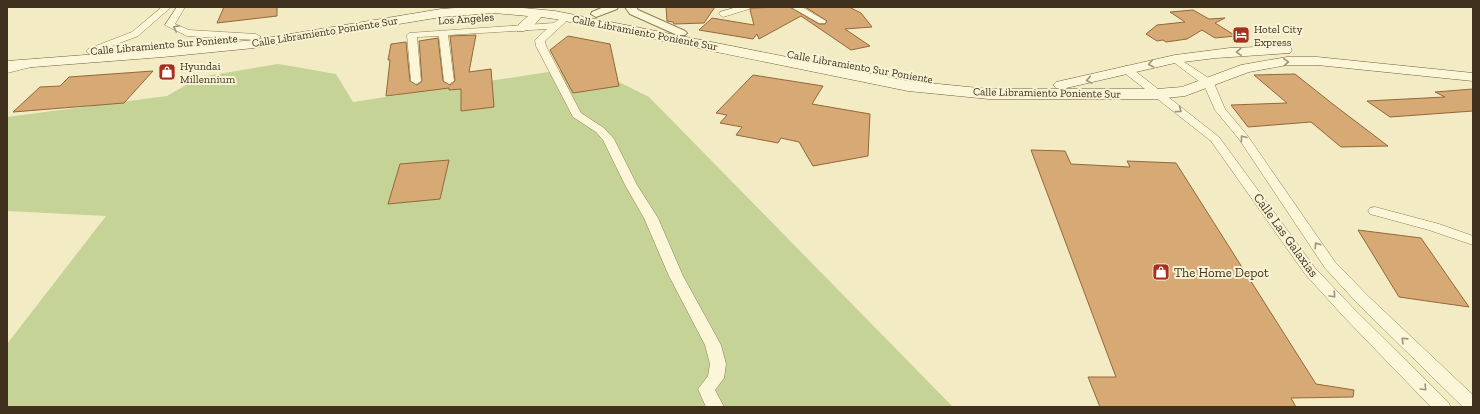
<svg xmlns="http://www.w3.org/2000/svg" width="1480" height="414" viewBox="0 0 1480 414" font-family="'Zilla Slab',serif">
<rect width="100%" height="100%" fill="#f3ebc4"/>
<path fill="#c5d396" d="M278,64L336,74L353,102L587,66L649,97L953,407H7V344L106,216L7,211V117L167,96L200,77Z"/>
<g fill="#d6a975" stroke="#93683a">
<path d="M224,7H277V16L217,23Z"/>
<path d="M666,7H715L704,23L674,24L673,22L667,21Z"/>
<path d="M790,7L819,24H825L827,21L805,7H849L861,13L872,27L845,29L870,46L851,50L801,16L759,39L757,34L753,39L699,30L712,18L754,25L750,10L751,8Z"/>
<path d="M1193,10L1209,19L1225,18L1215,23L1236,36L1215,38L1202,30L1187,39L1166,42L1163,40L1157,41L1146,34L1157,25L1185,22L1170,12Z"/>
<path d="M476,35L469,72L491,69L494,107L461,111V89L449,90V88L386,96L390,60H388L391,44L406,42L410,81L417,85L422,81L419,41L438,38L443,81L450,85L455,81L450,36Z"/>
<path d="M568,36L610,44L619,86L573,93L550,50Z"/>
<path d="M153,71L124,103L13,112L40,87L60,86L69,77Z"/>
<path d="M1295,74L1334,105L1388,146L1341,147L1311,122L1248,127L1231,105L1287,103L1254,75Z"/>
<path d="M753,75L823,86L812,104L870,114L868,156L813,166L799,142L781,138L778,143L736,135L742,127L720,123L727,115L716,113Z"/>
<path d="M1473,89V111L1390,117L1367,101L1445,97L1435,92Z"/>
<path d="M1031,150L1065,151L1071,164L1130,167L1127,161L1176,163L1316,384L1354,390L1353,397L1291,398L1296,407H1100L1088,377H1116Z"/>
<path d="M449,160L440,199L388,204L400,164Z"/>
<path d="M1358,230L1421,238L1469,307L1399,297Z"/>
</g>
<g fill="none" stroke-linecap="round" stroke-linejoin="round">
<g stroke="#907d58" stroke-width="1">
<g id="minor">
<path d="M162,7H171L138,36L94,53H88L86,51L88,49L132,32Z"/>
<path d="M177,7H185L175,24L189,30L256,34L261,37L256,40L187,36L165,25Z"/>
<path d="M737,7H750L749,9L723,17L719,14L720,12Z"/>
<path d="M791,7H802L826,21L825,23H819Z"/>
<path d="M567,14L571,17L545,41L546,46L581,113L604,128L614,139L637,185L658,218L683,276L721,345L726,364L724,378L715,390L724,407H706L698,389L708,376L710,364L705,345L669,276L644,218L625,185L603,140L596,132L573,117L536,46L535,40L547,29L448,35L454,81L449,84L444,81L439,36L417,37L421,81L416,84L411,81L407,35L409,33L554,23Z"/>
<path d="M1175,56L1213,81L1225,109L1247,135L1335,262L1367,295L1473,395V407H1463L1357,303L1325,268L1239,139L1215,110L1204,85L1172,61L1170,59Z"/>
<path d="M32,61L37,64L35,66L7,73V67Z"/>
<path d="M1126,66L1130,67L1219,137L1315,268L1355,310L1448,402L1451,407H1431L1345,318L1305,274L1211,141L1122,71L1121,69Z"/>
<path d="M1375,207L1439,224L1473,236V245L1429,230L1370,214L1368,211L1370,208Z"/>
</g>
</g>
<g stroke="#907d58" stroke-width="2">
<g id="tertiary">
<path d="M604,7H618L617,9L596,17L591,14L592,12Z"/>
<path d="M625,7H636L638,10L685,31L687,33L685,35H677L630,14Z"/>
</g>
</g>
<g stroke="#725d3b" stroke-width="1">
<path id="secondary" d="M470,7H513L555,11L908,81L989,89H1060L1056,88L1053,85L1056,82L1175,55L1230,48L1285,46L1290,47L1292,50L1290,53L1216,58L1175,63L1062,89H1157L1182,87L1241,65L1287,57H1317L1473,73V81L1317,65H1287L1249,72L1185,96L1157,99H989L908,91L555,19L541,17C535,25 528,33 517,31L515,28L528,16L494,13L441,17L254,48L163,57L7,69V61L163,49L254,40L441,9Z"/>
</g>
<use href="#minor" fill="#fcf6d9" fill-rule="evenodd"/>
<use href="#tertiary" fill="#fcf6d9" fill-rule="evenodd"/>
<use href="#secondary" fill="#fcf6d9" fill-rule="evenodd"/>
</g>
<defs><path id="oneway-chevron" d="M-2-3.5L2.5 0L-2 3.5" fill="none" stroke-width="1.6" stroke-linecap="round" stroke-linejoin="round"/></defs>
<g stroke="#9e947b">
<use href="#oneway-chevron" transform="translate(176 28) rotate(-154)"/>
<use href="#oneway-chevron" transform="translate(1239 52) rotate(177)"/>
<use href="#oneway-chevron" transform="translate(1286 62) rotate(-3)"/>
<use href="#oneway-chevron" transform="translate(1151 64) rotate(168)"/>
<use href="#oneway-chevron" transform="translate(1089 80) rotate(170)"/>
<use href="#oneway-chevron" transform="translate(1179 110) rotate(36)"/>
<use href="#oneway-chevron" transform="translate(1243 138) rotate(-127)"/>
<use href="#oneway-chevron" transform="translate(1317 245) rotate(-124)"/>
<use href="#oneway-chevron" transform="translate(1333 295) rotate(47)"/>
<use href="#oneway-chevron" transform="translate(1404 340) rotate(-136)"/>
<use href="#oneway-chevron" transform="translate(1424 388) rotate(45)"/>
</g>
<defs>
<g id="hotel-square" transform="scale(0.9)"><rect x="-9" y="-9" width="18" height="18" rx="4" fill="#a72f20" stroke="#f9f3d5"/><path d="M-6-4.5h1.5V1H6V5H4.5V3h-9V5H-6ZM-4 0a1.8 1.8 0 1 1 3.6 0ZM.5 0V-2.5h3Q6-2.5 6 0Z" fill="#fff"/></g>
<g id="shop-square" transform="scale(0.9)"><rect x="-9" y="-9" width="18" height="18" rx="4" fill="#a72f20" stroke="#f9f3d5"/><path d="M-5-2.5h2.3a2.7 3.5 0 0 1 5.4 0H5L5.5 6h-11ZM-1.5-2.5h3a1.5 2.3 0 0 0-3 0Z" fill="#fff"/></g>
</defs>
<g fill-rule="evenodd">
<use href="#hotel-square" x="1241" y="35"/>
<use href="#shop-square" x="167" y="72"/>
<use href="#shop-square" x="1161" y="272"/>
</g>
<g text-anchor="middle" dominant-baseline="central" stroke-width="4" stroke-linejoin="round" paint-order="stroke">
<g font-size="11" fill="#3f311d" stroke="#f9f3d5">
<text transform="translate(466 19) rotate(-4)">Los Angeles</text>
<text transform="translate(325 32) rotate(-9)">Calle Libramiento Poniente Sur</text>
<text transform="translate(645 33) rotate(11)">Calle Libramiento Poniente Sur</text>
<text transform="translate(164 45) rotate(-5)">Calle Libramiento Sur Poniente</text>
<text transform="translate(860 67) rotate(10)">Calle Libramiento Sur Poniente</text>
<text transform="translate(1047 93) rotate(1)">Calle Libramiento Poniente Sur</text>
</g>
<g font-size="11" fill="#3f311d" stroke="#f9f3d5" text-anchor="start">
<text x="1254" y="29">Hotel City<tspan x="1254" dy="13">Express</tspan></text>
<text x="180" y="66">Hyundai<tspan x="180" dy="13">Millennium</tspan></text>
</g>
<g font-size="13" fill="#3f311d" stroke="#f9f3d5">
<text transform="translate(1286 235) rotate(54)">Calle Las Galaxias</text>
</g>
<g font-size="13" fill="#3f311d" stroke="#f9f3d5" text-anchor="start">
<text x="1174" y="272">The Home Depot</text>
</g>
</g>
<rect width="1480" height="414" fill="none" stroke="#3f311d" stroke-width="16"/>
</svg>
